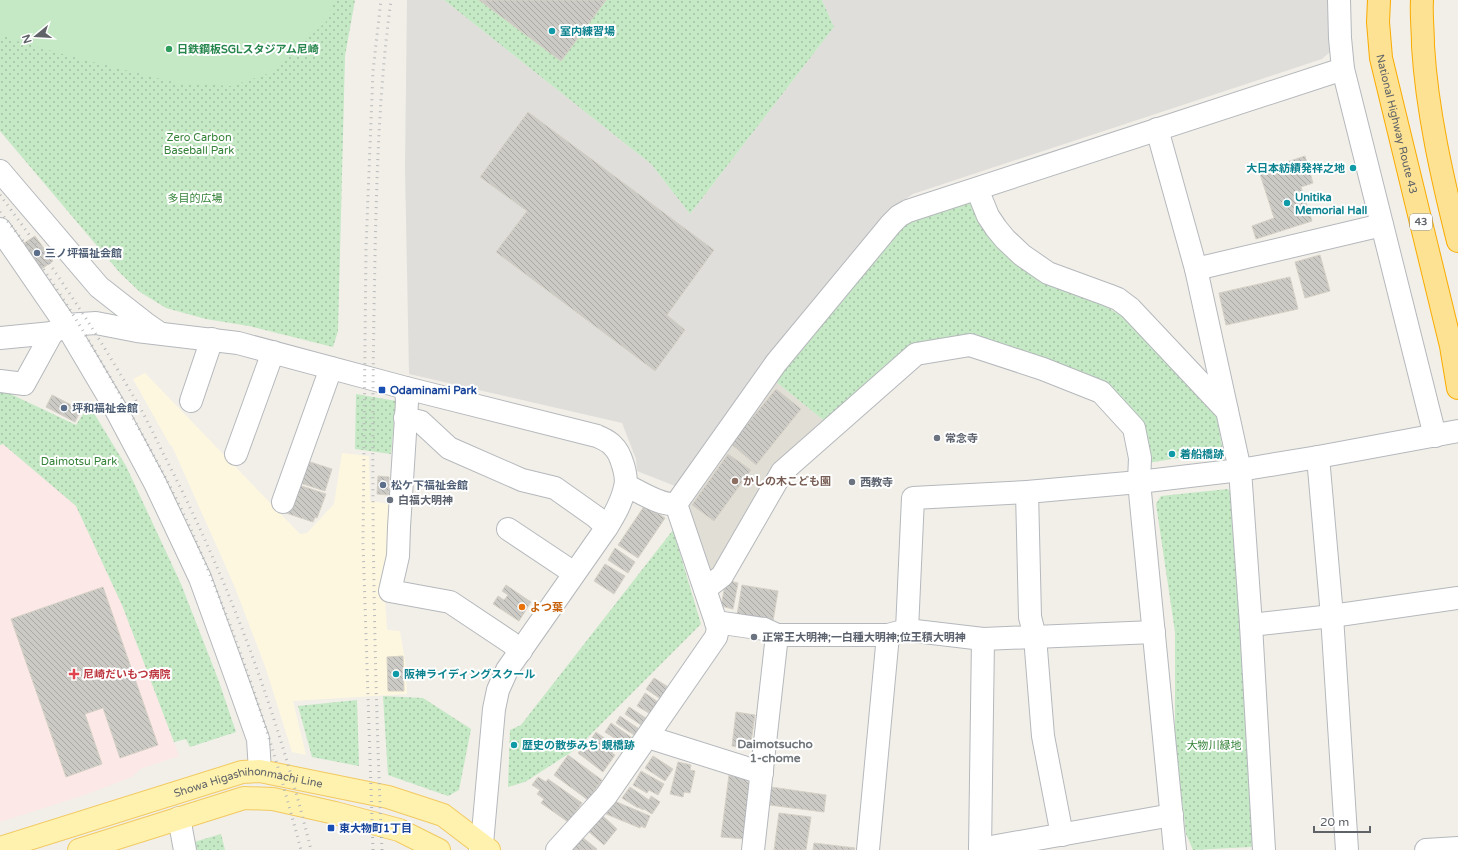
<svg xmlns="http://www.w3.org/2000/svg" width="1458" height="850" viewBox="0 0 1458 850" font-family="'Varela Round','Noto Sans JP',sans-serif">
<defs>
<pattern id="grass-dots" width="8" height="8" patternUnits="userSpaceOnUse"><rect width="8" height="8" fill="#c5e8c5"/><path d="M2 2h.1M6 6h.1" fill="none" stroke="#a3c0a4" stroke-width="1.8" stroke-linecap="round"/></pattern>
<pattern id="building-back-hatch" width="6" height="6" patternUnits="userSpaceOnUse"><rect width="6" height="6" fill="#cccac5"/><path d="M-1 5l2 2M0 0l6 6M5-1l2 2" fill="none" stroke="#a9a8a4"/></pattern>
</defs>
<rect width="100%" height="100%" fill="#f1efe8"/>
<path fill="#fef7e0" d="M145,373L300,534L307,533L334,504L342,453L369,456L370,501L390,504L388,549L384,583L387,630L400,631L405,661L407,694L293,701L306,755L292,752L266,669L234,585L172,446L170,445L133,379Z"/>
<path fill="#e0deda" d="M407,0H444L651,164L690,214L834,27L822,0H1329L1331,51L1322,59L913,194L889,210L675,486L637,471L636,459L622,423L409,374L405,168Z"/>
<path fill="#e1ded6" d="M775,381L827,423L719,571H707L687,509L688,496Z"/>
<path fill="#fce8e6" d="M3,444L76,506L122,605L179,756L140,769L132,777L82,796L0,822V445Z"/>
<g fill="url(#grass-dots)">
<path d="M0,0H355L345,56L338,331L333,347L249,326L206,319L166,308L140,292L120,273L0,131Z"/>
<path d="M444,0H822L834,27L690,214L651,164Z"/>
<path d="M967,199L988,230L1018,260L1049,285L1098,302L1127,319L1215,408L1223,451L1147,463L1142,425L970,335L914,345L827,423L775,381L901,222Z"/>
<path d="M0,389L76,425L89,405L126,466L181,584L218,679L236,732L190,747L186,739L174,742L122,605L76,506L3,444L0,445Z"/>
<path d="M356,394L396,401L391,454L355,449Z"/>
<path d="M1228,489L1235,496L1259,839L1251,847L1193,850L1186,834L1175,743V632L1156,504L1161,496Z"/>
<path d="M673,530L701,624L576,749L525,782L508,787L510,730L521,725Z"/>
<path d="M383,696L423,698L471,729L459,790L448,796L388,775Z"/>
<path d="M357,700L359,766L312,757L298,706Z"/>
<path d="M221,834L225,850H196L194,842Z"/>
</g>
<path fill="#c5e8c5" d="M0,0H335L326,22L267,74L231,86L177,83L73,57L13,40L0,34Z"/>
<g fill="url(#building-back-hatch)" stroke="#d6d1c6">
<path d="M479,0H606L561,61Z"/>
<path d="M528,112L714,250L667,315L685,330L655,371L496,252L527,211L480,177Z"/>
<path d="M1305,156L1313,183L1301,187L1312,221L1256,239L1252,226L1274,218L1259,171Z"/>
<path d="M35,236L53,261L40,270L21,245Z"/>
<path d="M1320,255L1330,291L1305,298L1295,262Z"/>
<path d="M1290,277L1298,309L1226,325L1219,293Z"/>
<path d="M776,389L801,409L756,465L731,444Z"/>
<path d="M52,395L81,410L75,422L46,407Z"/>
<path d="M728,454L751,470L714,521L692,505Z"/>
<path d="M304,460L332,469L325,491L297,482Z"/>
<path d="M378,476L389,477V495L377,494Z"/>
<path d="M296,484L326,494L317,518L315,517L313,522L286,513Z"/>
<path d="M645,505L665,518L638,558L618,545Z"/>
<path d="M615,548L635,562L628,573L608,560Z"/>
<path d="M605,564L625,576L614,594L594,581Z"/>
<path d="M726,580L738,583L733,609L721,606Z"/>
<path d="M506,585L531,602L519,621L493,604L498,596L504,600L508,595L502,591Z"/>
<path d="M742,585L778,591L773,621L737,615Z"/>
<path d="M103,587L158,745L120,758L103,708L85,714L102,764L66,777L11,619Z"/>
<path d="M403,656L404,691H388L387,657Z"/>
<path d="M654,678L673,690L665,702L646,689Z"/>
<path d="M645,693L661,704L654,716L637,706Z"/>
<path d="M629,707L652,722L647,729L625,714Z"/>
<path d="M736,712L755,715L750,749L732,746Z"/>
<path d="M620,716L645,733L640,739L616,723Z"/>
<path d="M611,723L638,742L633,750L605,732Z"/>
<path d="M596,732L617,747L612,753L615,755L603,772L578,753L581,749L583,751Z"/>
<path d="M568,755L602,780L588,800L554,775Z"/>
<path d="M653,756L673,769L665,781L645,768Z"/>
<path d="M678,762L691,765L690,770L695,771L690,793L684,792L683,797L670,794Z"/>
<path d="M641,771L664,784L658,795L649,790L647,793L633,785Z"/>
<path d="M729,775L743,777L751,786L745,839L721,837Z"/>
<path d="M538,777L546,782L548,779L582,803L568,822L541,803L544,799L537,794L540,790L532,785Z"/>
<path d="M630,787L649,800L651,796L660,802L652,814L644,809L643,810L638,807V808L622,798Z"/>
<path d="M771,787L826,795L824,812L769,805Z"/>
<path d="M612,800L650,816L645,828L641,826L640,828L606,814Z"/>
<path d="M779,813L811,817L806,850H774Z"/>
<path d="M602,815L617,829L604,845L588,831Z"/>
<path d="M582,837L597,849L596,850H571Z"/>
<path d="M814,843L855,848L854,850H813Z"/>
</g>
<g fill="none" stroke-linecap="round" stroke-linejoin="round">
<g stroke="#b5b8bc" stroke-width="24">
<g id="minor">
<path d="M1339,0L1340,38L1343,69L1435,436"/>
<path d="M1157,129L1196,269L1240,470L1251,625L1264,850"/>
<path d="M0,171L99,287L145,323L158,332"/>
<path d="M977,189L988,216L996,228L1005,239L1022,255L1048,273L1108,295L1118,299L1130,308L1227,411"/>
<path d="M0,229L66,325L114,406L155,483L200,578L237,680L258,739L260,771"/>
<path d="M1196,269L1382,225"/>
<path d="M0,338L52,333"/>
<path d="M0,381L24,384L52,333L66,325L96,323L137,331L238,343L406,388L597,436C603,439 609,441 613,446C621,453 628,477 625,487C622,502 615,514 607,527L507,670L498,690L494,709L482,844L480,850"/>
<path d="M406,388L407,402L399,527L398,556L390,591L450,602L510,642L521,651"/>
<path d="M191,401L212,339"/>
<path d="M405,418L421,422L449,448L522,480L555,488L596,517L607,527"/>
<path d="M236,454L273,352"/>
<path d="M1318,457L1332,616L1347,850"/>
<path d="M626,485C640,492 661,506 676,504L776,363L891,224L899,216L908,211L1343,69"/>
<path d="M1027,492L1030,617L1035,637L1043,736L1062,835"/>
<path d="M283,502L331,368"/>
<path d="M508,529L574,573"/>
<path d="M705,589L722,576L782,472L916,354L970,345L1043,369L1101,392L1134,428L1140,458L1139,482L1175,850"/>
<path d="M716,622L764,629L777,635H888L907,630L983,639L1154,632"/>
<path d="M1251,625L1332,616L1458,598"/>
<path d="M907,630L913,498L1027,492L1139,482L1240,470L1318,457L1458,431"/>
<path d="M648,737L762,773"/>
<path d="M179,818L185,850"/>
<path d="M980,849L1172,815"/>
<path d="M557,850L606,796L716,637L718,629L716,622L676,504"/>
<path d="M753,850L777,635"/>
<path d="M868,850L888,635"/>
<path d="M980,850L983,639"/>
<path d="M1426,850L1458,848"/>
</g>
</g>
<g stroke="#f2c960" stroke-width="24">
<g id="major">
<path id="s1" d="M0,848L242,772L260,771L388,797L443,815L489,850"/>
<path d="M79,850L244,798L273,799L335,813L399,830L439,850"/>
</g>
</g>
<g stroke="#f9ab00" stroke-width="24">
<g id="highway">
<path id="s2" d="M1379,0L1378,22L1381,58L1451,346L1458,388"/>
<path d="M1422,0C1421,15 1423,30 1423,46C1427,111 1442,177 1458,241"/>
</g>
</g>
<use href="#minor" stroke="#fff" stroke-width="22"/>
<use href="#major" stroke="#fff2af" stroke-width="22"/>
<use href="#highway" stroke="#fde293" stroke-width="22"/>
<g stroke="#b6b7b8" stroke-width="3" stroke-dasharray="1 5" stroke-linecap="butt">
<path d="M0,195C48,259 92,325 132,394C145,415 155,437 166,459C230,583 278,715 311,850"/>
<path d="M0,212C46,267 83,329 118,391C142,434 167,478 188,523C197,542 205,563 213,582C249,669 277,759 301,850"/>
<path d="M373,850L363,544L366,247L373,71L381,0"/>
<path d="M382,850C374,671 371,491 374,311C376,207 377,103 391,0"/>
</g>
</g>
<g fill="#0f9aa8" stroke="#fff" stroke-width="1.5">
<circle cx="552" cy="31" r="4"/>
<circle cx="1353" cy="168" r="4"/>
<circle cx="1287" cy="203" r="4"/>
<circle cx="1172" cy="454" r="4"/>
<circle cx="396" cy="674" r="4"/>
<circle cx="514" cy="745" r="4"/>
</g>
<circle fill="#2e9e5b" stroke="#fff" stroke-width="1.5" cx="169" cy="49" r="4"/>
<g fill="#5c6f8a" stroke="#fff" stroke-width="1.5">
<circle cx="37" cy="253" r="4"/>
<circle cx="64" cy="408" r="4"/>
<circle cx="383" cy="485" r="4"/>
</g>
<g fill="#1a4fb4" stroke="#fff" stroke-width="1.5">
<rect x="378" y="386" width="8" height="8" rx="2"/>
<rect x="327" y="824" width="8" height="8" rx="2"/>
</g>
<g fill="#6b7280" stroke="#fff" stroke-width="1.5">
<circle cx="937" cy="438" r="4"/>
<circle cx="852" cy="482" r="4"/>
<circle cx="390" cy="500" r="4"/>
<circle cx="754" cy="637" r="4"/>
</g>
<circle fill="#8d6e63" stroke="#fff" stroke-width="1.5" cx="735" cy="481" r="4"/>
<circle fill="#e8710a" stroke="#fff" stroke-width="1.5" cx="522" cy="607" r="4"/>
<path fill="#e0444e" stroke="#fff" stroke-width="1.5" d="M72 668h4v4h4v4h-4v4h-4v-4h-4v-4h4z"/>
<g text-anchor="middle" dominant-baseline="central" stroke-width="4" stroke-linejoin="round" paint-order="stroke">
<rect fill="#fff" stroke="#8f9295" stroke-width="1" x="1410" y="214" width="22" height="16" rx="3"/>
<g font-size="10" font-weight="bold" fill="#5f6368">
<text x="1421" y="222">43</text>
</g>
<g font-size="11" font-weight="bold" fill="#0d838f" stroke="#fff" text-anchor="start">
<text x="560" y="31">室内練習場</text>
<text x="1345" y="168" text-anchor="end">大日本紡績発祥之地</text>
<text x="1295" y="197">Unitika<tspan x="1295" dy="13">Memorial Hall</tspan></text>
<text x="1180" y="454">着船橋跡</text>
<text x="404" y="674">阪神ライディングスクール</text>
<text x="522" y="745">歴史の散歩みち 蜆橋跡</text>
</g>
<g font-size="11" font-weight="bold" fill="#27864d" stroke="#fff" text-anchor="start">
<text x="177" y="49">日鉄鋼板SGLスタジアム尼崎</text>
</g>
<g font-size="11" fill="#5f6368" stroke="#fff">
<text stroke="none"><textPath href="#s2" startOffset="126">National Highway Route 43</textPath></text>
<text stroke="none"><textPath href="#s1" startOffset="259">Showa Higashihonmachi Line</textPath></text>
</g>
<g font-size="11" fill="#348238" stroke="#fff">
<text x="199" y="137">Zero Carbon<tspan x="199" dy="13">Baseball Park</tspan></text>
<text x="195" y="198">多目的広場</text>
<text x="79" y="461">Daimotsu Park</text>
<text x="1214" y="745">大物川緑地</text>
</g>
<g font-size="11" font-weight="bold" fill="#4e5e75" stroke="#fff" text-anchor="start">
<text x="45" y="253">三ノ坪福祉会館</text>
<text x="72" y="408">坪和福祉会館</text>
<text x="391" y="485">松ケ下福祉会館</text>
</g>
<g font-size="11" font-weight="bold" fill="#164399" stroke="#fff" text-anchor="start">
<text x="390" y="390">Odaminami Park</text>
<text x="339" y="828">東大物町1丁目</text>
</g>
<g font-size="11" font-weight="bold" fill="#5b616d" stroke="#fff" text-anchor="start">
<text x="945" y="438">常念寺</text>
<text x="860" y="482">西教寺</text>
<text x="398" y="500">白福大明神</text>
<text x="762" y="637">正常王大明神;一白種大明神;位王積大明神</text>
</g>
<g font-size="11" font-weight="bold" fill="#785e54" stroke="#fff" text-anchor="start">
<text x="743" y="481">かしの木こども園</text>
</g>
<g font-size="11" font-weight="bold" fill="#c56008" stroke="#fff" text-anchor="start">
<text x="530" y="607">よつ葉</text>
</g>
<g font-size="11" font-weight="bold" fill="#be3a42" stroke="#fff" text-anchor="start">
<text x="83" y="674">尼崎だいもつ病院</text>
</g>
<g font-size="12" font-weight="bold" fill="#70757a" stroke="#fff">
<text x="775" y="744">Daimotsucho<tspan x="775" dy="14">1-chome</tspan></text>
</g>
</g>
<g transform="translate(36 36) rotate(252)" stroke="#ffffff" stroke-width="3" paint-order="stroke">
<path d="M0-3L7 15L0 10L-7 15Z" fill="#5f6368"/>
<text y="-6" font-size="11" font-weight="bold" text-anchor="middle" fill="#5f6368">N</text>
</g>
<path d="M1314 826v6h56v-6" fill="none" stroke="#5f6368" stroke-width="2"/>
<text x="1320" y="826" font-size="12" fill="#5f6368" stroke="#ffffff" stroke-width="3" paint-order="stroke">20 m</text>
</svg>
